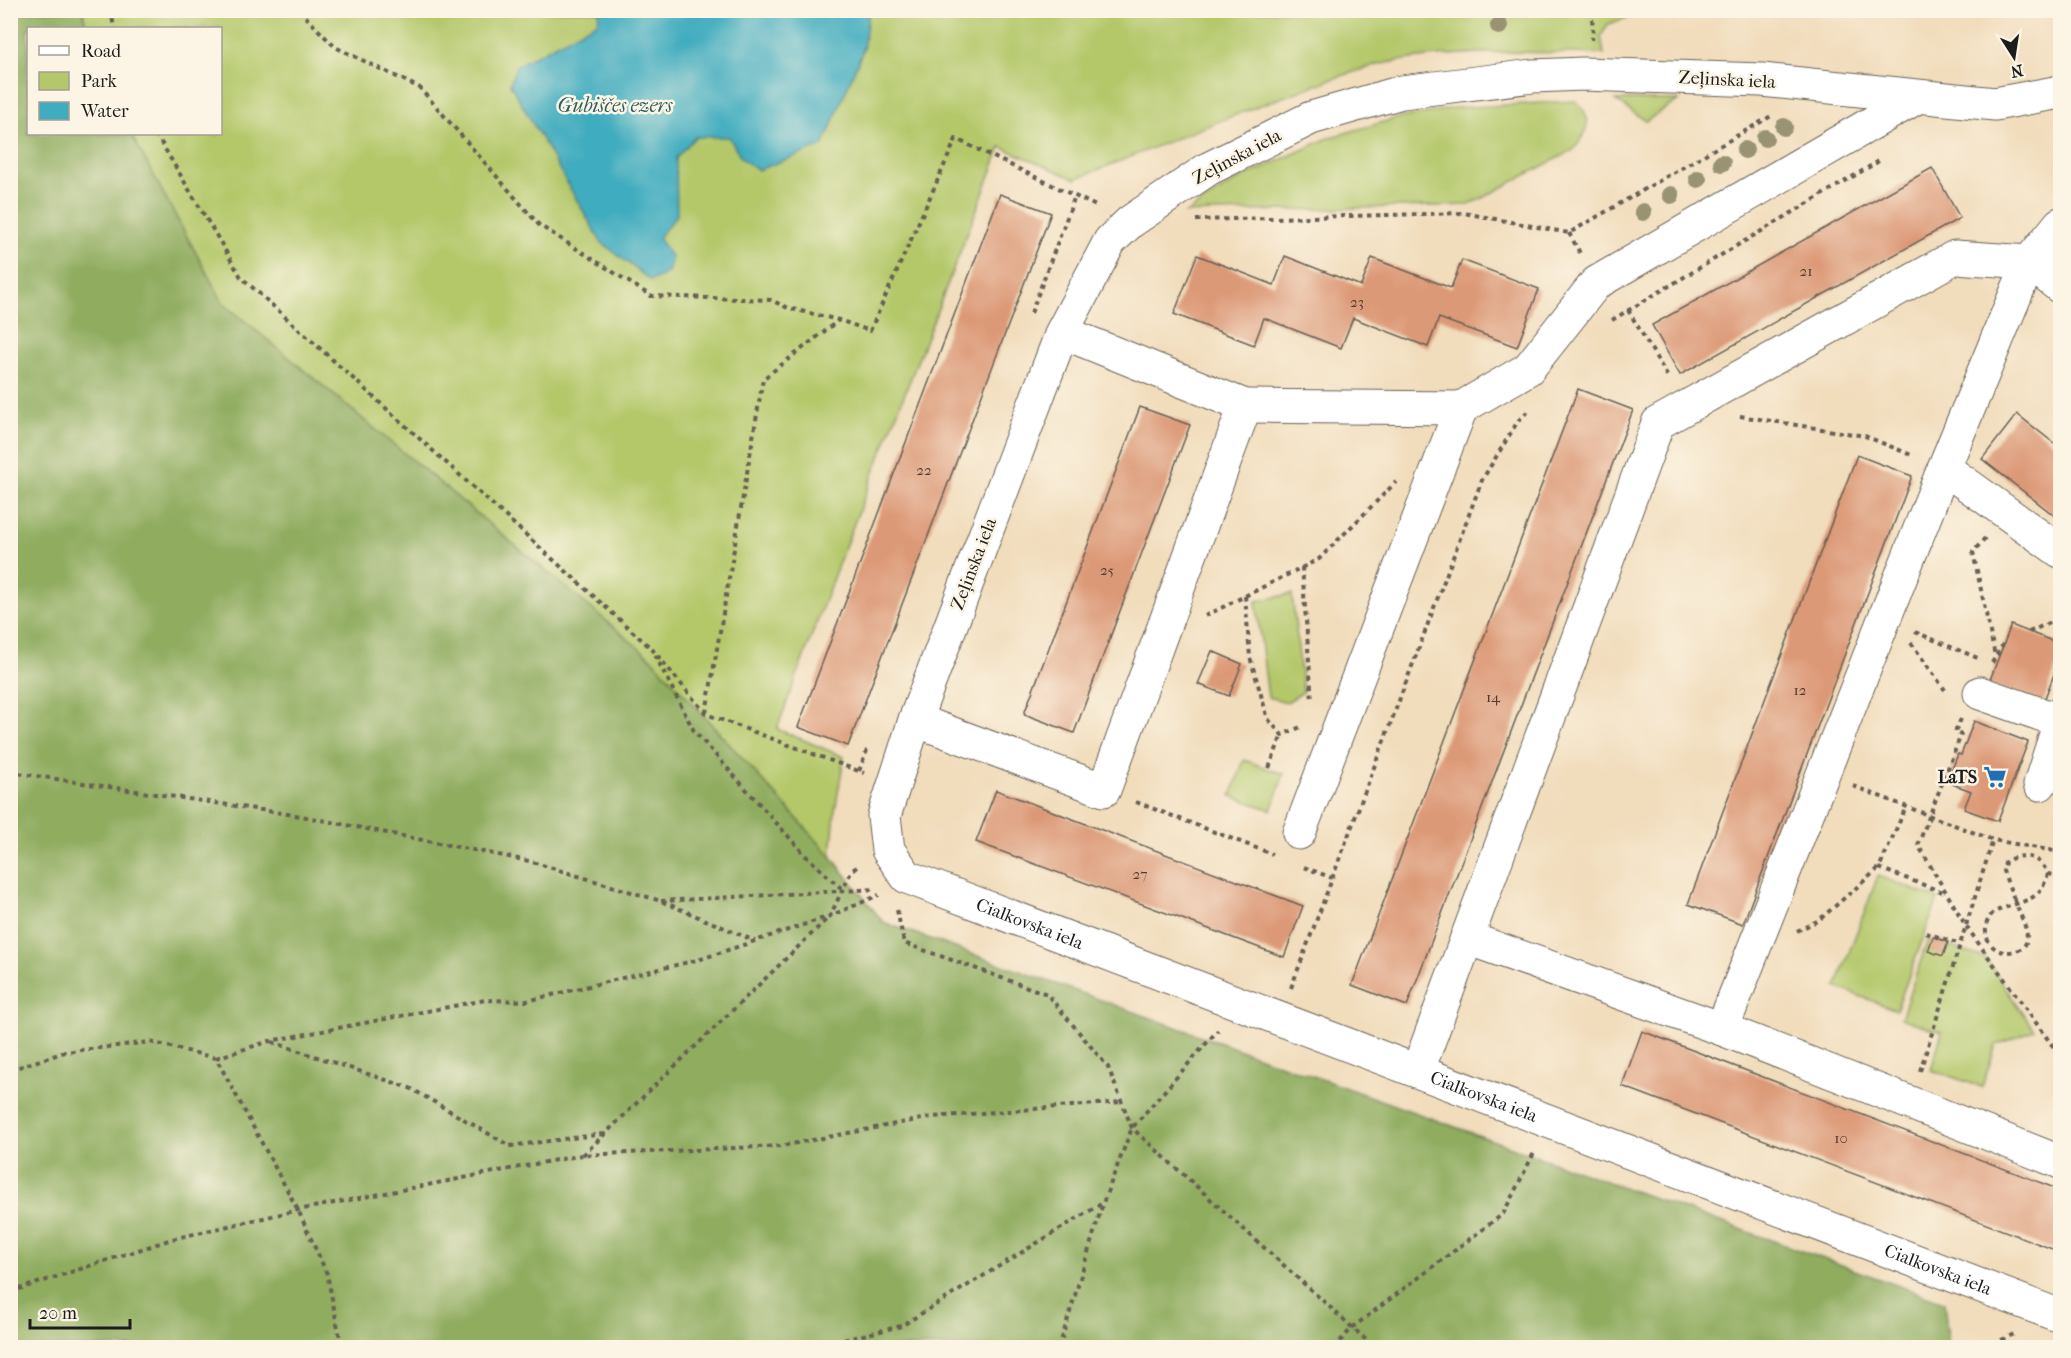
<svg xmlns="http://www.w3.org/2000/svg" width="2071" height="1358" font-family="'IM FELL French Canon',serif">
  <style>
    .green { fill: #b4c86b; stroke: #687244; stroke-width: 1.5 }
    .forest { fill: #8fac5f; stroke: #56643e; stroke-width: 1.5 }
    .water { fill: #40acbf; stroke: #2e646e; stroke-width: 1.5 }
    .building { fill: #dc9977 }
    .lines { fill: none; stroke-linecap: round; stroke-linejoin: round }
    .minor-casing { stroke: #675f54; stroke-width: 35 }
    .path { stroke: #675f54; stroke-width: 4; stroke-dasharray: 4.5 4.5; stroke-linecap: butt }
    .minor { stroke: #fff; stroke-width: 33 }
    .path-bridge { stroke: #675f54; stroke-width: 4; stroke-dasharray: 4.5 4.5; stroke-linecap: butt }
    .tree { fill: #999373 }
    .labels { text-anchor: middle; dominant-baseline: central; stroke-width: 5; stroke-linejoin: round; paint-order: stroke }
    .number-label { font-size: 15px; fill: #4c3b33 }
    .street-label { font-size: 18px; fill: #1c1c1c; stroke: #fcf5e5 }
    .poi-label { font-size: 18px; font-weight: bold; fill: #1c1c1c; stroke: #fcf5e5; text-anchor: end }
    .water-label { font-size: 20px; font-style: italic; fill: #2c5d65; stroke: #fcf5e5 }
  </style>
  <rect width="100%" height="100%" fill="#fcf5e5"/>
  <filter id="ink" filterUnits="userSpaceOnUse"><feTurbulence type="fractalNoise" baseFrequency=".0167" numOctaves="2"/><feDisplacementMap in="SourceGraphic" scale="12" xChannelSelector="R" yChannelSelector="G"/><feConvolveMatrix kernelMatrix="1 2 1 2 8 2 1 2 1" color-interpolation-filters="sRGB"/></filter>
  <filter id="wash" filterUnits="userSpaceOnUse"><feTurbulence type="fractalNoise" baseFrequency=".008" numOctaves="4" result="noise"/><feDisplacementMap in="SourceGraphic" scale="24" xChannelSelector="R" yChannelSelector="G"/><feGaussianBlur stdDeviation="1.35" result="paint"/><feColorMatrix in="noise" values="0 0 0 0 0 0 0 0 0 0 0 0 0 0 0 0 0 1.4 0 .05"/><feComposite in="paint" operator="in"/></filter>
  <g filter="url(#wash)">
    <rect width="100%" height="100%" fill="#f1dcbb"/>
    <g class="green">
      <path d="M83 11H1648L1608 24 1601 36 1604 54C1531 52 1459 49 1386 63 1354 70 1322 83 1291 94 1218 120 1147 151 1075 179L1001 147 839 562 777 729 844 757 835 811 831 856 652 659 223 303 131 134H220V28H86Z"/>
      <path d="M1615 100H1679L1646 121Z"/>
      <path d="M1576 101C1594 118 1588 133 1573 150L1469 205 1186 213 1239 179 1328 138 1394 119 1454 108Z"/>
      <path d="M1292 594 1303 692 1287 702 1268 697 1256 601Z"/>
      <path d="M1244 760 1284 774 1271 810 1231 796Z"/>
      <path d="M1878 876 1938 899 1896 1010 1836 987Z"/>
      <path d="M1928 940 1985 958 2034 1030 1996 1045 1982 1087 1931 1070 1942 1032 1901 1018Z"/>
    </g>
    <path class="forest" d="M10 11H83L86 28H28V134H131L223 303 652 659 831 856 883 922 1944 1302 1949 1347H11Z"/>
    <path class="water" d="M599 11H869L863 50 823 146 758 170 742 159 729 137H695L676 158 677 215 658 238 672 258 668 273 651 281 601 242 510 84 516 66 598 22Z"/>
    <g id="blocks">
      <g class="building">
        <path d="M1932 168 1960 218 1680 375 1652 325Z"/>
        <path d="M1000 194 1051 213 848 746 798 727Z"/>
        <path d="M1197 255 1274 285 1285 256 1361 286 1372 258 1451 288 1462 260 1539 289 1517 347 1439 318 1428 347 1353 318 1341 348 1264 318 1254 345 1174 314Z"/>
        <path d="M1578 389 1633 410 1407 1006 1352 985Z"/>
        <path d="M1140 407 1190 425 1074 733 1024 714Z"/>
        <path d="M2017 414 2060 448V520L1982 459Z"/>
        <path d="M1857 455 1912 476 1743 924 1688 904Z"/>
        <path d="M2011 625 2060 644V658L2042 706 1988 685Z"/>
        <path d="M1212 651 1242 664 1229 696 1198 684Z"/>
        <path d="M1974 721 2028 742 1998 821 1964 809 1971 791 1947 782 1958 754 1961 755Z"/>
        <path d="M996 790 1303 906 1284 957 976 842Z"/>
        <path d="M1933 937 1948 942 1943 956 1928 951Z"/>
        <path d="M1642 1031 2060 1190V1252L1622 1086Z"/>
      </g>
    </g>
  </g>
  <g filter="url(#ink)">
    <use href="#blocks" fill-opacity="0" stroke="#675f54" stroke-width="1.5"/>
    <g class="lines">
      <g class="minor-casing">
        <g id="minor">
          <path id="s1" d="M2060 92 1995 104 1762 80 1583 74 1533 76 1402 92 1311 118 1208 169 1130 222 1110 241 1062 332 915 720 884 816 888 850 907 877 2060 1316"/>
          <path d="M1245 406 1461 408"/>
          <path d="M1944 468 2060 551"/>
          <path d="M1980 693 2060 721"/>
          <path d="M915 720 1104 790 1245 406 1062 332"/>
          <path d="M2040 784 2060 722"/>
          <path d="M1299 833 1461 408 1528 369 1596 283 1917 97"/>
          <path d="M1467 938 1722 1029 2060 1162"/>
          <path d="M1722 1029 1944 468 2029 262 2060 224"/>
          <path d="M1418 1070 1658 423 1955 257 2029 262 2060 287"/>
        </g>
      </g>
      <g class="path">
        <path d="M111 10 114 28"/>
        <path d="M299 10 335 47 420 88 539 225 651 296 771 300 788 308 839 320 870 331 956 139 1098 207"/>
        <path d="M1591 10 1593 27 1592 40"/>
        <path d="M156 134 241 277 652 649 706 714 864 773"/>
        <path d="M1196 220 1464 213 1569 233 1773 115"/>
        <path d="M1569 233 1581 255"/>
        <path d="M1628 310 1669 379"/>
        <path d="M1031 313 1075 196"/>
        <path d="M1612 320 1879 161"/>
        <path d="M1740 416 1865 436 1914 456"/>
        <path d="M1985 538 1973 552 1995 656"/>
        <path d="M1302 567 1312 701"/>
        <path d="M1245 596 1250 657 1268 719 1282 735 1303 726"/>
        <path d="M1205 616 1319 559 1396 482"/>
        <path d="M1915 632 1980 659"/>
        <path d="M2029 632 2060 618"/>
        <path d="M1911 643 1945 690"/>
        <path d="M655 655 694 731 806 856 842 889"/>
        <path d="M1992 663 2003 644"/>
        <path d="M706 713 763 379 839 320"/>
        <path d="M1961 719 1955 732 1961 735 1918 845 1966 926 2060 1056"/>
        <path d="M1269 768 1282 735"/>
        <path d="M859 771 867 750"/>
        <path d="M10 772 301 816 529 861 661 901 755 941"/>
        <path d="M1853 786 1993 840 2060 852"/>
        <path d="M1136 802 1272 854"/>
        <path d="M1304 867 1332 878"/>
        <path d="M1879 868 1945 893"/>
        <path d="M2048 874 2060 876"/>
        <path d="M2014 899 2003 871 2005 862C2022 851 2040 856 2048 874 2040 899 2030 899 2007 907 2003 909 1998 910 1994 912 1978 926 1987 953 2008 952 2038 951 2025 925 2018 909"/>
        <path d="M661 901 875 889"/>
        <path d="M897 910 904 943 1047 994 1108 1067 1132 1128 1375 1348"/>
        <path d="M1797 931 1819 920 1879 868 1906 807"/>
        <path d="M1926 933 1960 944"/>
        <path d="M1291 988 1482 480 1518 421 1530 409"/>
        <path d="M272 1042 410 1088 510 1146 603 1134"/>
        <path d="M216 1058 270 1041 485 1000 527 1001 701 959 830 916 879 895"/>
        <path d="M10 1070 65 1052 150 1042 216 1058 298 1210 327 1274 342 1348"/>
        <path d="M1920 1071 1993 840"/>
        <path d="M583 1155 830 916 852 870 859 866"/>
        <path d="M10 1292 172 1239 298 1210 582 1155 781 1146 932 1117 1122 1102"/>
        <path d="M809 1348 901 1326 1101 1204"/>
        <path d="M1059 1348 1103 1203 1132 1128 1218 1030"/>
        <path d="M1334 1348 1353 1327 1503 1214 1535 1151"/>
        <path d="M1985 1348 2014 1334"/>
      </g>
      <use href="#minor" class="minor"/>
      <path class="path-bridge" d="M2014 899 2018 909"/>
    </g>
    <g class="tree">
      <circle cx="1499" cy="26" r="9"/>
      <circle cx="1784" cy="127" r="9"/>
      <circle cx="1765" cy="138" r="9"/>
      <circle cx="1745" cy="150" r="9"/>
      <circle cx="1722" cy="163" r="9"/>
      <circle cx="1698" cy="179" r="9"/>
      <circle cx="1671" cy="195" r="9"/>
      <circle cx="1643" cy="212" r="9"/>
    </g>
  </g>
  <defs>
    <g id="supermarket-bare" transform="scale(1.8)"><path d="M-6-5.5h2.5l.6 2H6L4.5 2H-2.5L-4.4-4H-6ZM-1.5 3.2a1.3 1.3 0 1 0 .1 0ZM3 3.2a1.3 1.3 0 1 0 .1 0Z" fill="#1f6fb2" stroke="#fcf5e5" stroke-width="2.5" paint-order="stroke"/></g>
  </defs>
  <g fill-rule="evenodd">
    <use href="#supermarket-bare" x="1995" y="777"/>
  </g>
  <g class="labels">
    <g class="number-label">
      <text x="1806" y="271">21</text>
      <text x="1357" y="302">23</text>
      <text x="924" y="470">22</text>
      <text x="1107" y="570">25</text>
      <text x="1800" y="690">12</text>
      <text x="1493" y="697">14</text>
      <text x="1140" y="874">27</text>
      <text x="1841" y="1138">10</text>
    </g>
    <g class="street-label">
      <text transform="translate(1727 80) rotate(3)">Zeļinska iela</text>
      <text transform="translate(1237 157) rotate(-28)">Zeļinska iela</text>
      <text transform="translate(974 564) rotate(-69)">Zeļinska iela</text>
      <text stroke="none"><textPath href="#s1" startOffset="1810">Cialkovska iela</textPath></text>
      <text stroke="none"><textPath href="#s1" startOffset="2296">Cialkovska iela</textPath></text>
      <text stroke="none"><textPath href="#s1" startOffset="2782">Cialkovska iela</textPath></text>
    </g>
    <g class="poi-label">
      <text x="1977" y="777">LaTS</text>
    </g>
    <g class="water-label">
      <text x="615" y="105">Gubiščes ezers</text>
    </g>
  </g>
  <rect width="2071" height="1358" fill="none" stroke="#fcf5e5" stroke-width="36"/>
  <rect x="27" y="27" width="195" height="108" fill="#fcf5e5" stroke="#a29e95" stroke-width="1.5"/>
  <rect x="39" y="46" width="30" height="9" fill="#ffffff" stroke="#a29e95" stroke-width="1.5"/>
  <text x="81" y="57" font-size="18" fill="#1c1c1c">Road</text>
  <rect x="39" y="72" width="30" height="18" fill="#b4c86b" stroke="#a29e95" stroke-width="1.5"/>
  <text x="81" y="87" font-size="18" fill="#1c1c1c">Park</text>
  <rect x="39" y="102" width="30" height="18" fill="#40acbf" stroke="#a29e95" stroke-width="1.5"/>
  <text x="81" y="117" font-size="18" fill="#1c1c1c">Water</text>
  <g transform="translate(2014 57) rotate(168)" stroke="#fcf5e5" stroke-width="4.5" paint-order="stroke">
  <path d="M0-4.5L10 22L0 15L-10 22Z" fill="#1c1c1c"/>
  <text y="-9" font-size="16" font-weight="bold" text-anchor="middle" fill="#1c1c1c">N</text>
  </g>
  <path d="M30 1319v9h100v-9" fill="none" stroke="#1c1c1c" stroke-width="3"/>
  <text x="39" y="1319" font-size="18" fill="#1c1c1c" stroke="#fcf5e5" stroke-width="4.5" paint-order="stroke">20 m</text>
</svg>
